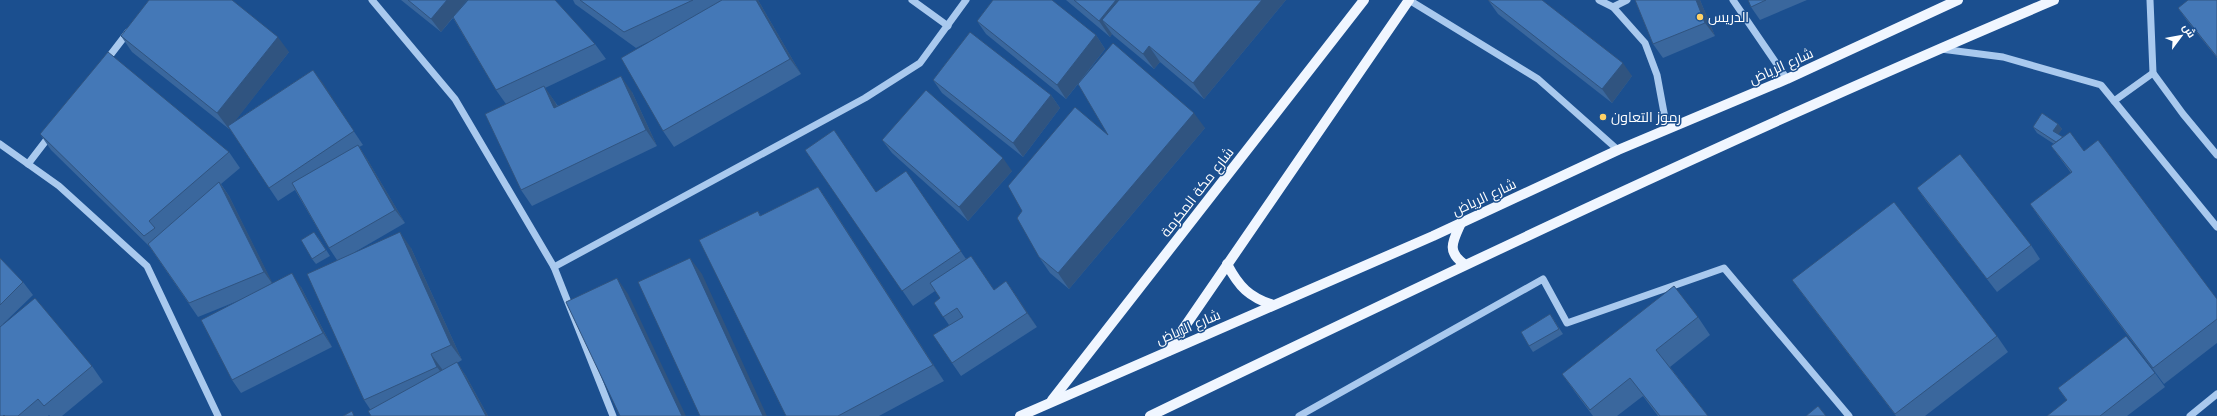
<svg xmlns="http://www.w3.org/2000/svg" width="2217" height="416" font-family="Arial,Cairo,sans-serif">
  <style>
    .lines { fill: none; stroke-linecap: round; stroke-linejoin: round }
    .minor { stroke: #a9c9ee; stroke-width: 7 }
    .major { stroke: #f0f6ff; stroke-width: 10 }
    .wall { fill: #3a679d }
    .shaded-wall { fill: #305480 }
    .building { fill: #4478b7; stroke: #305480 }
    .poi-dot { fill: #ffd166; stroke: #1b4f8f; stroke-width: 1.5 }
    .labels { text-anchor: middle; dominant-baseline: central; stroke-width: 3; stroke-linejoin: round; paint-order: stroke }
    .poi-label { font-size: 14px; fill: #fff; stroke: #1b4f8f; text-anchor: start }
    .street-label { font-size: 14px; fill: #fff; stroke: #1b4f8f }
  </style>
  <rect width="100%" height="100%" fill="#1b4f8f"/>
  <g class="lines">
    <g class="minor">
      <path d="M372 0 455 99 554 267 613 416"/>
      <path d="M912 0 948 26"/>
      <path d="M1409 0 1538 79 1618 150"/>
      <path d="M1599 0 1613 7 1645 43 1657 75 1667 129"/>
      <path d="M1733 0 1787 79"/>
      <path d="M2150 0 2153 73 2183 114 2217 155"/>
      <path d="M1613 7 1627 0"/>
      <path d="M1941 49 2003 57 2101 85 2217 227"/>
      <path d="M105 62 128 32"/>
      <path d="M2114 101 2153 73"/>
      <path d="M0 144 59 186 147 266 218 416"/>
      <path d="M28 164 51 134"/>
      <path d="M554 267 865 98 920 63 966 0"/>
      <path d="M1299 416 1543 279 1567 323 1724 268 1849 416"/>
      <path d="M2190 416 2217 394"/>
    </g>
    <g class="major">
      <path d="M1461 223C1453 241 1446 251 1464 264"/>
      <path d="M1227 264C1239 287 1249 297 1273 305"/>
      <path d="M1168 351 1409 0"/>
      <path d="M1052 400 1364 0"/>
      <path d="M1020 416 1433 236 1618 150 1787 79 1958 0"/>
      <path d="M1150 416C1449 272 1748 129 2054 0"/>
    </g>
  </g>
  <g class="wall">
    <path d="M401 0H467L457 13 595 44 606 59 545 88 555 102 558 106 632 92 657 146 532 206 521 190 506 104 496 90 453 18 441 32Z"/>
    <path d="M573 0H758L801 74 674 147 663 131 648 42 636 48 575 4Z"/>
    <path d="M1066 0H1286L1204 99 1160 62 1154 69 1114 36 1112 34 1110 37Z"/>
    <path d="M1488 0 1632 76 1612 103 1498 14Z"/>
    <path d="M1635 0H1700L1715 36 1663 58 1653 44Z"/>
    <path d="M1748 0H1807L1760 20 1751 7Z"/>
    <path d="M2217 0V58L2188 22 2178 8Z"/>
    <path d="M977 21 1096 35 1105 49 1083 78 1205 128 1069 289 1050 273 1039 257 1022 211 1108 135 1078 84 1066 99 986 34Z"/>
    <path d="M121 36 289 52 234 122 313 70 363 145 359 147 367 159 405 223 355 252 411 248 462 360 457 363 466 376 488 416H371L370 409 364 400 337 260 329 248 295 190 278 201 229 128V129L132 52Z"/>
    <path d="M933 80 1051 95 1060 108 1023 157 942 93Z"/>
    <path d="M2058 124 2062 129 2058 134 2084 151 2217 299V343L2164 384 2041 220 2030 204 2071 173 2051 146 2054 144 2037 133 2033 127Z"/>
    <path d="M40 134 229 152 240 168 221 184 229 196 272 283 301 287 332 347 241 393 232 380 245 298 198 317 149 246 51 150Z"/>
    <path d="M882 140 1012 171 968 221 892 153Z"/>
    <path d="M805 150 876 192 917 187 966 259 971 256 994 290 1006 281 1037 327 961 376 952 363 949 325 934 303 940 298 935 291 913 306Z"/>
    <path d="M818 187 829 203 944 381 879 416H786L758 211 761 216Z"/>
    <path d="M1917 188 2031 245 2040 259 1997 292 1926 201Z"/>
    <path d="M318 237 330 256 316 264 312 259Z"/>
    <path d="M0 258 23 282 33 295 3 324 92 366 103 382 62 416H50L49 415 48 416H0Z"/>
    <path d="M1792 280 1997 336 2008 352 1925 416H1896L1803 295Z"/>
    <path d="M1550 314 1563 334 1533 352 1529 346Z"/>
    <path d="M1698 317 1710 335 1670 367 1708 416H1658L1643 396 1617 416H1593L1575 392 1562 374Z"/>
    <path d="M2155 373 2165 387 2127 416H2047L2067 401 2058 388Z"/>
  </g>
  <g class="shaded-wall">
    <path d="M447 0H467L441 32 431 19Z"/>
    <path d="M756 0H758L801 74 790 59Z"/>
    <path d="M1116 0H1140L1102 20 1112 34 1110 37 1099 21Z"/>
    <path d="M1262 0H1286L1204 99 1193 83Z"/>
    <path d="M1696 0H1700L1715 36 1705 23Z"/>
    <path d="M1096 35 1105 49 1066 99 1057 85Z"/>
    <path d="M278 37 289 52 229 129 217 113Z"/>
    <path d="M1149 46 1160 62 1154 69 1143 54Z"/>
    <path d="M1623 63 1632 76 1612 103 1602 89Z"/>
    <path d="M313 70 323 83 363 145 354 131Z"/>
    <path d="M621 76 632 92 657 146 646 130Z"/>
    <path d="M544 86 555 102 566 124 554 108Z"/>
    <path d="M1051 95 1060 108 1023 157 1013 143Z"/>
    <path d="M1194 113 1205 128 1069 289 1058 273Z"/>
    <path d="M2058 124 2062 129 2057 136 2053 131Z"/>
    <path d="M358 145 367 159 405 223 395 210Z"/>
    <path d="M1003 158 1012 171 968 221 959 207Z"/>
    <path d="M219 182 229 196 274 286 264 272Z"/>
    <path d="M818 187 829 203 944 381 933 365Z"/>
    <path d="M400 232 411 248 462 360 451 345Z"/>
    <path d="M690 258 702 274 767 416H763Z"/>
    <path d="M292 273 301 287 332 347 323 333Z"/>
    <path d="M617 278 628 294 686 416H682Z"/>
    <path d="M1006 281 1016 295 1037 327 1027 313Z"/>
    <path d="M431 354 442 369 449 383 437 367Z"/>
    <path d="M457 362 466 376 488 416H486Z"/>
  </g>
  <g class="building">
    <path d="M149 0H232L278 37 217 113 121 36Z"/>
    <path d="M408 0H447L431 19Z"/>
    <path d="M468 0H555L595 44 496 90 453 17Z"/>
    <path d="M580 0H693L624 32Z"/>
    <path d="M722 0H756L790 59 663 131 621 58Z"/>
    <path d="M993 0H1052L1096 35 1057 85 977 21Z"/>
    <path d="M1074 0H1116L1099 21Z"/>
    <path d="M1119 0H1262L1193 83 1149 46 1143 54 1102 20Z"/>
    <path d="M1488 0H1542L1623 63 1602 89Z"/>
    <path d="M1635 0H1696L1705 23 1653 44Z"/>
    <path d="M1748 0H1766L1751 7Z"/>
    <path d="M2188 0H2217V57L2178 8Z"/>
    <path d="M970 32 1051 95 1013 143 933 80Z"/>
    <path d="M1113 43 1194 113 1058 273 1039 257 1017 218 1022 211 1008 186 1075 107 1108 135 1078 84Z"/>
    <path d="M108 52 229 152 149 221 155 228 144 236 40 134Z"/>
    <path d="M313 70 354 131 269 188 228 126Z"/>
    <path d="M621 76 646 130 521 190 485 114 544 86 554 108Z"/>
    <path d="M926 90 1003 158 959 207 882 140Z"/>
    <path d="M2042 113 2058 124 2053 131 2063 137 2056 142 2033 127Z"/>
    <path d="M834 130 876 192 906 171 961 251 902 291 805 150Z"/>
    <path d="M2070 132 2084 151 2098 140 2217 299V319L2153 368 2030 204 2072 172 2051 146Z"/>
    <path d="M358 145 395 210 329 248 292 183Z"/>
    <path d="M1960 154 2031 245 1987 279 1917 188Z"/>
    <path d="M219 182 264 272 189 303 148 244Z"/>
    <path d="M818 187 933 365 838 416H786L699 240 758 211 760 216Z"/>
    <path d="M1894 202 1997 336 1895 414 1792 280Z"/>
    <path d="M314 232 326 250 312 259 301 240Z"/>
    <path d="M400 232 451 345 431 354 437 367 364 400 307 274Z"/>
    <path d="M971 256 994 290 1006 281 1027 313 952 363 933 335 963 317 957 308 943 317 934 303 940 298 930 283Z"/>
    <path d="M0 258 23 282 0 305Z"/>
    <path d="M690 258 763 416H700L638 282Z"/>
    <path d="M292 273 323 333 232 380 201 320Z"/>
    <path d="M617 278 682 416H620L566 302Z"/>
    <path d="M1674 286 1698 317 1656 350 1708 416H1660L1630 378 1590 410 1562 374Z"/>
    <path d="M35 298 92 366 44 406 38 399 18 416H5L4 415 3 416H0V327Z"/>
    <path d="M1550 314 1559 329 1529 346 1521 332Z"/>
    <path d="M2126 336 2155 373 2100 416H2047L2067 400 2058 388Z"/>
    <path d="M457 362 486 416H371L368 411Z"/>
    <path d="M1818 406 1826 416H1806Z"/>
    <path d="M352 411 354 416H343Z"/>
  </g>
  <g class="poi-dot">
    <circle cx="1700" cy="17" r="4"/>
    <circle cx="1603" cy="117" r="4"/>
  </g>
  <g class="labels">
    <g class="poi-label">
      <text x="1708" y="17">الدريس</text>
      <text x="1611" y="117">رموز التعاون</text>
    </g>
    <g class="street-label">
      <text transform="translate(1781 66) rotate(-24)">شارع الرياض</text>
      <text transform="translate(1197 192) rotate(-52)">شارع مكة المكرمة</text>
      <text transform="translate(1484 197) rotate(-25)">شارع الرياض</text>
      <text transform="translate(1188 327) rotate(-23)">شارع الرياض</text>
    </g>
  </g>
  <g transform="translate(2181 36) rotate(58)" stroke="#1b4f8f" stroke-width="3" paint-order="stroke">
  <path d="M0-3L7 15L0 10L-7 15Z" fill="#ffffff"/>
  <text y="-6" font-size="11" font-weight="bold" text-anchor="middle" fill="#ffffff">ش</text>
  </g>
</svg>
